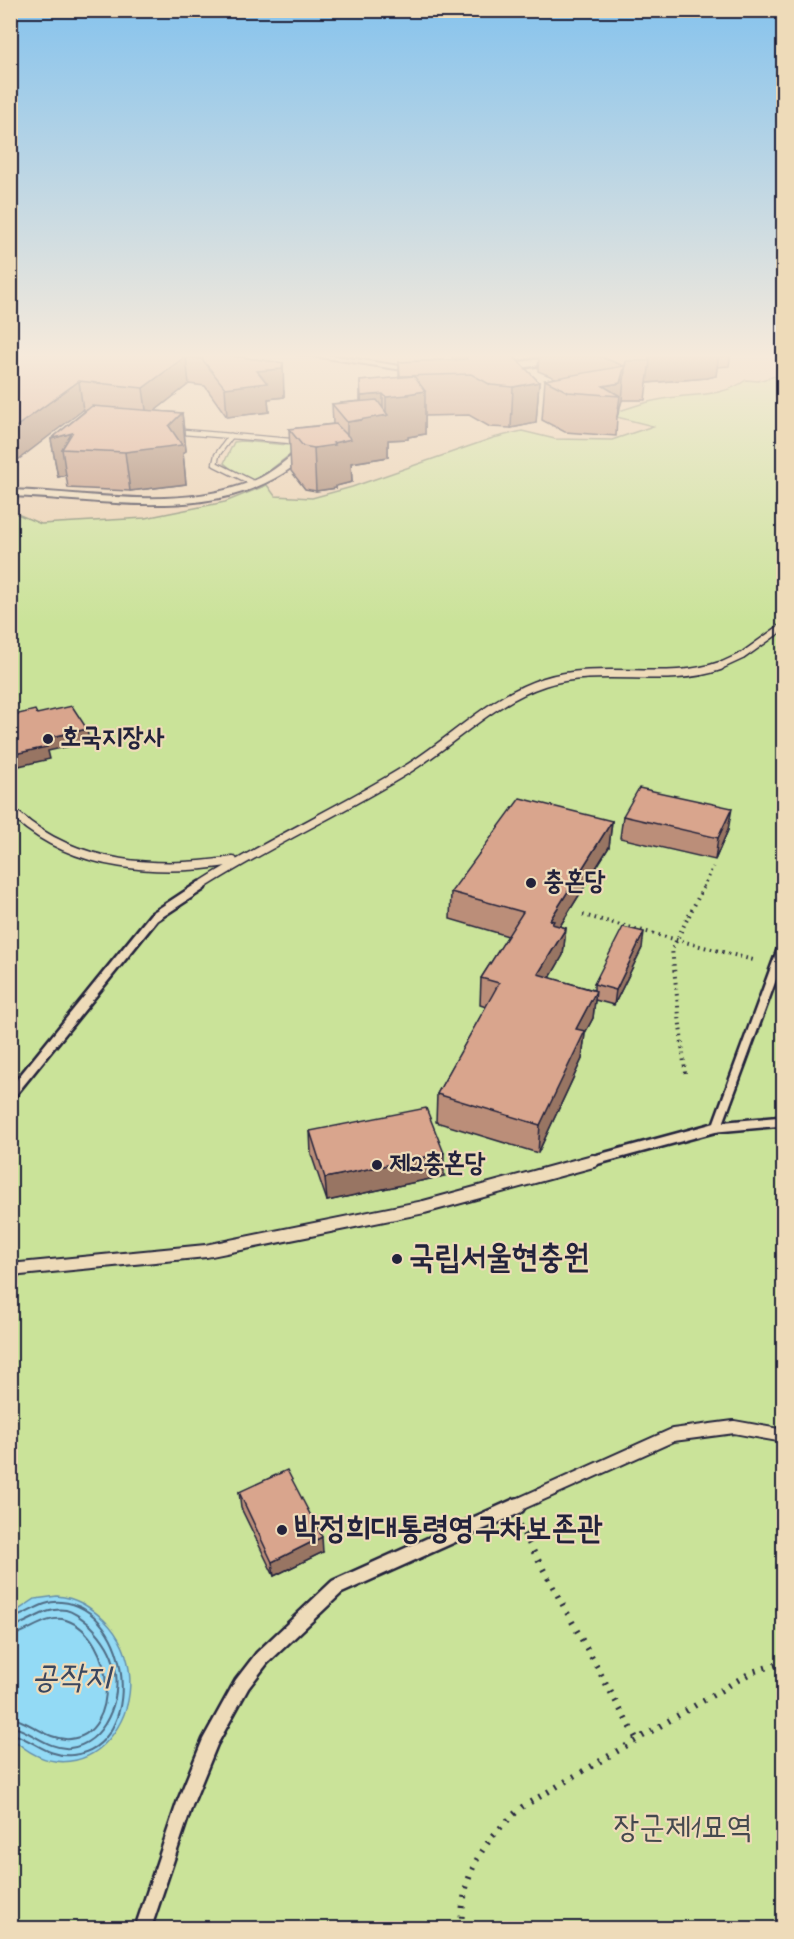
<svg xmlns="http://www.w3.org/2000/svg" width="794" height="1939" font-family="'Indie Flower','Poor Story',sans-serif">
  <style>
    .built { fill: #e5c3a6 }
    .green { fill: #cae399; stroke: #76826a; stroke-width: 1.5 }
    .water { fill: #93daf5; stroke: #6690ab; stroke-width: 1.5 }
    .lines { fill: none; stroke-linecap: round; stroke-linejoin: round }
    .shore { stroke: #4f6c85; stroke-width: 2 }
    .service-far5-casing { stroke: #22223b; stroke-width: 7 }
    .service-far4-casing { stroke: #22223b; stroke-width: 9 }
    .service-far3-casing { stroke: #22223b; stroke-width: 11 }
    .service-far2-casing { stroke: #22223b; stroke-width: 14 }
    .service-far1-casing { stroke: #22223b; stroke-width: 16 }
    .service-casing { stroke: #22223b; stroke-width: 20 }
    .minor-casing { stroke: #22223b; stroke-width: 4 }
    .tertiary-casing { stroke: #22223b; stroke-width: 5 }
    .path-far2 { stroke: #22223b; stroke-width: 3; stroke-dasharray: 1.5 4; stroke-linecap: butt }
    .path-far1 { stroke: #22223b; stroke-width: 4; stroke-dasharray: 1.5 4.5; stroke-linecap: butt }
    .path { stroke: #22223b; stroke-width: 6; stroke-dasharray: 2 8; stroke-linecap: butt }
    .service-far5 { stroke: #eedbb9; stroke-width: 4.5 }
    .service-far4 { stroke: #eedbb9; stroke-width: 6 }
    .service-far3 { stroke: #eedbb9; stroke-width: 8 }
    .service-far2 { stroke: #eedbb9; stroke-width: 9 }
    .service-far1 { stroke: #eedbb9; stroke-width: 12 }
    .service { stroke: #eedbb9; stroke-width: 15 }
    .minor { fill: #eedbb9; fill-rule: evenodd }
    .tertiary { fill: #eedbb9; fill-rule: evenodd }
    .wall { fill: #bb8e79; stroke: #22223b; stroke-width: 1.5 }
    .shaded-wall { fill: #987463; stroke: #22223b; stroke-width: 1.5 }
    .building { fill: #d9a58d; stroke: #22223b; stroke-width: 1.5 }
    .poi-dot { fill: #22223b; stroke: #eedbb9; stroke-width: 2 }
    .labels { text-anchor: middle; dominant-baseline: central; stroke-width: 4.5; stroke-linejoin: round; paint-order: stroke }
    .poi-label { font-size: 26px; font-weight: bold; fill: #22223b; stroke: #eedbb9; text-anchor: start }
    .near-poi-label { font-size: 32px; font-weight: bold; fill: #22223b; stroke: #eedbb9; text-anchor: start }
    .near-park-label { font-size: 32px; fill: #44494e; stroke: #eedbb9 }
    .near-water-label { font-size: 33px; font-style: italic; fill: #394760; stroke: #eedbb9 }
  </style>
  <rect width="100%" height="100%" fill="#ead0b0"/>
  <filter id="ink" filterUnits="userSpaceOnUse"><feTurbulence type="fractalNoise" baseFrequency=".0167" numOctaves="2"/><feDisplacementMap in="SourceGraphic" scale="12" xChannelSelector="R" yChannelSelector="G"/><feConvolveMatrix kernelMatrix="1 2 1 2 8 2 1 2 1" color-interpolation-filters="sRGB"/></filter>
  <g filter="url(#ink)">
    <path class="built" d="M380 353H540L525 362 433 364 371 360Z"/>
    <g class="green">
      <path d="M779 375 783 377V1928H11L10 511 41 524 145 518 225 502 267 485 275 496 312 498 352 487 493 438 522 431 555 439 612 440 653 426 609 415C627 408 644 402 663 399 692 393 722 398 746 380L758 381Z"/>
      <path d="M242 441 301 446 256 481 242 478 224 463 234 442Z"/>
    </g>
    <path class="water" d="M57 1596C77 1598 89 1606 104 1620 173 1689 91 1815 11 1737V1615L35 1599Z"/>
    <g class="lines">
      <g class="shore">
        <path d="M10 1619C28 1615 42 1600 61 1602 133 1608 146 1746 73 1755 47 1758 33 1739 10 1733"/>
        <path d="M10 1627C30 1624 45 1606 66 1610 75 1612 83 1619 90 1625 101 1636 112 1652 115 1668 122 1698 105 1744 70 1748 48 1750 31 1730 10 1726"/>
        <path d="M10 1636C28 1633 47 1614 66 1620 116 1637 121 1735 70 1739 48 1741 30 1721 10 1717"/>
      </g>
      <g class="service-far5-casing">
        <g id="service-far5">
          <path d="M172 431 302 442"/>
          <path d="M231 436 217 455 215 464 255 484"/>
        </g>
      </g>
      <g class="service-far4-casing">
        <path id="service-far4" d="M716 668 742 656 784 626"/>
      </g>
      <g class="service-far3-casing">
        <g id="service-far3">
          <path d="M18 817C76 868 160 873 233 861"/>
          <path d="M199 887C265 844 338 812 406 770 452 742 491 699 544 682 601 664 667 685 720 666"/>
        </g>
      </g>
      <g class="service-far2-casing">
        <g id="service-far2">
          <path d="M10 1095 154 917 201 886"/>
          <path d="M717 1127 784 1121"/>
          <path d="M588 1162 717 1127 784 945"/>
        </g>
      </g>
      <g class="service-far1-casing">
        <g id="service-far1">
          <path d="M10 1270 206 1251 424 1207 593 1161"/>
          <path d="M513 1507 673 1435 734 1427 784 1436"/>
        </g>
      </g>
      <g class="service-casing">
        <path id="service" d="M143 1928 185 1803 210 1742 242 1684 262 1658 337 1587 517 1506"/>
      </g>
      <g class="minor-casing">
        <g id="minor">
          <path d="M294 353H316L426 370 422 373Z"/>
          <path d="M306 445 315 447C237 530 110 499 10 496V490C90 492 177 512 253 481 273 473 289 457 306 445Z"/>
        </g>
      </g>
      <g class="tertiary-casing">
        <path id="tertiary" d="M556 353H570L546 364 494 372 489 369 494 366 540 359Z"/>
      </g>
      <path class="path-far2" d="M703 887 713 867"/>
      <g class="path-far1">
        <path d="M583 915 753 960"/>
        <path d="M685 1073 672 949 704 886"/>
      </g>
      <g class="path">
        <path d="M519 1525 637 1740"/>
        <path d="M461 1928C463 1872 480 1844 522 1807L752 1672 784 1662"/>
      </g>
      <use href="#service-far5" class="service-far5"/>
      <use href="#service-far4" class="service-far4"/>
      <use href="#service-far3" class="service-far3"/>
      <use href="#service-far2" class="service-far2"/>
      <use href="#service-far1" class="service-far1"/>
      <use href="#service" class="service"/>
      <use href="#minor" class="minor"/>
      <use href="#tertiary" class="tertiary"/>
    </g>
    <g class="wall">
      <path d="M10 353 227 355 284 391V397L268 399 269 412 227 417 205 386 189 384 154 411 182 413 186 451 183 453 186 484 130 491 68 488 66 475 58 477 51 439 86 410H83Z"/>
      <path d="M452 353H510L539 382 536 423 511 428 490 427 469 415 425 416V434L408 437V439L388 440V457L351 463 352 482 336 486V488L316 491 305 489 291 471 289 429 333 424 332 404 360 401V381L399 378V362L452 360Z"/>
      <path d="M539 353H731L729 366 717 367 716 376 707 378 647 383 645 400H622L617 417 616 436 565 432 542 420 545 380 555 378 538 371Z"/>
      <path d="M623 816 728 830 715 860 620 838Z"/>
      <path d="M612 821 609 847 560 926 566 928 563 955 550 978 594 990V984L642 948 614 1005 595 1000 593 1018 585 1033 582 1059 538 1153 436 1122 437 1094 486 1007 480 1005 481 978 508 936 450 919 451 892Z"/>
      <path d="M310 1131 444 1176 327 1201 311 1154Z"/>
      <path d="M239 1492 323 1552 274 1576 241 1508Z"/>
    </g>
    <g class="shaded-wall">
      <path d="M646 353H719L716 376 707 378 647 383 650 361Z"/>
      <path d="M186 356 189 384 147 417 143 388Z"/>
      <path d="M626 361 622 400 617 417 620 396 603 386 620 383Z"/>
      <path d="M283 363 284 397 268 399 269 412 227 417 225 388 257 371Z"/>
      <path d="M79 381 83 410 10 466V431Z"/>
      <path d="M539 382 536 423 511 428 513 387Z"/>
      <path d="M425 391V434L408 437V439L388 440V457L351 463 352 482 336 486V488L316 491 314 448 347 440V422L362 420 361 396 383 394V416H386V397Z"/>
      <path d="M182 413 186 451 183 453 186 484 130 491 125 452Z"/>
      <path d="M72 433 62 449 66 475 58 477 51 439Z"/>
      <path d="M87 729 89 742 48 751 50 759 10 768V755L43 739Z"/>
      <path d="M732 808 728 830 715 860 718 838Z"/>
      <path d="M612 821 609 847 552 939 550 920Z"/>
      <path d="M566 928 563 955 536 1002 538 974Z"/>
      <path d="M644 932 642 948 614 1005 616 990Z"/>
      <path d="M596 991 593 1018 585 1033 582 1059 538 1153 540 1125 576 1029Z"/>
      <path d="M444 1153V1176L327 1201 325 1178Z"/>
      <path d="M322 1537 323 1552 274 1576 272 1562Z"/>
    </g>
    <g class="building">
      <path d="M10 353H225L227 355 283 363 282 369 257 371 267 383 225 388 202 359 186 356 143 388 79 381 10 431Z"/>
      <path d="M462 353H510L539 382 513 387 491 385 471 374 400 376 399 362 467 359Z"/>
      <path d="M591 353H648L650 361H626L620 383 603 386 620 396 568 392 545 380 624 366Z"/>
      <path d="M414 376 425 391 407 394 408 395 386 397 383 394 361 396 360 381Z"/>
      <path d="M377 400 388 415 347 422 332 404Z"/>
      <path d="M92 406 182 413 169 426 182 445 125 452 62 449 72 433 51 439Z"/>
      <path d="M336 424 351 439 333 443 335 445 314 448 303 446 289 429Z"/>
      <path d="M72 706 87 729 43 739 47 747 10 755V716L35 710 37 714Z"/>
      <path d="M639 788 732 808 718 838 623 816Z"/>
      <path d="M520 798 612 821 550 920 554 921 552 924 566 928 538 974 596 991 576 1029 585 1031 540 1125 437 1094 499 983 481 978 523 912 451 892Z"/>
      <path d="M623 927 644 932 616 990 594 984Z"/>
      <path d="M426 1108 444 1153 325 1178 310 1131Z"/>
      <path d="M287 1470 322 1537 272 1562 239 1492Z"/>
    </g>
  </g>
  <linearGradient id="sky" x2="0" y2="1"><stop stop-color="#86c3ed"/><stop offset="0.57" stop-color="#f6eadb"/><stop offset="1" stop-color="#f6eadb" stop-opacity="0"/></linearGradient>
  <rect width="794" height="624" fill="url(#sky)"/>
  <g class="poi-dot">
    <circle cx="48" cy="739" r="6"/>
    <circle cx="531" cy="883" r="6"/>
    <circle cx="377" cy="1165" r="6"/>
    <circle cx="397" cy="1259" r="6"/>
    <circle cx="282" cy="1530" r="6"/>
  </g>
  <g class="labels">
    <g class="poi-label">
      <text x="60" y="739">호국지장사</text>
      <text x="543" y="883">충혼당</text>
      <text x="389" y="1165">제2충혼당</text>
    </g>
    <g class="near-poi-label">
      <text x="409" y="1259">국립서울현충원</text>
      <text x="294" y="1530">박정희대통령영구차보존관</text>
    </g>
    <g class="near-park-label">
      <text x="683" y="1829">장군제1묘역</text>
    </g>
    <g class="near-water-label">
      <text x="71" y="1679">공작지</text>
    </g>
  </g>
  <rect width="794" height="1939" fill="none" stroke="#eedbb9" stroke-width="36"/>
  <rect x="18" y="18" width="758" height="1903" fill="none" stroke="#22223b" stroke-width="2" filter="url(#ink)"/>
</svg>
